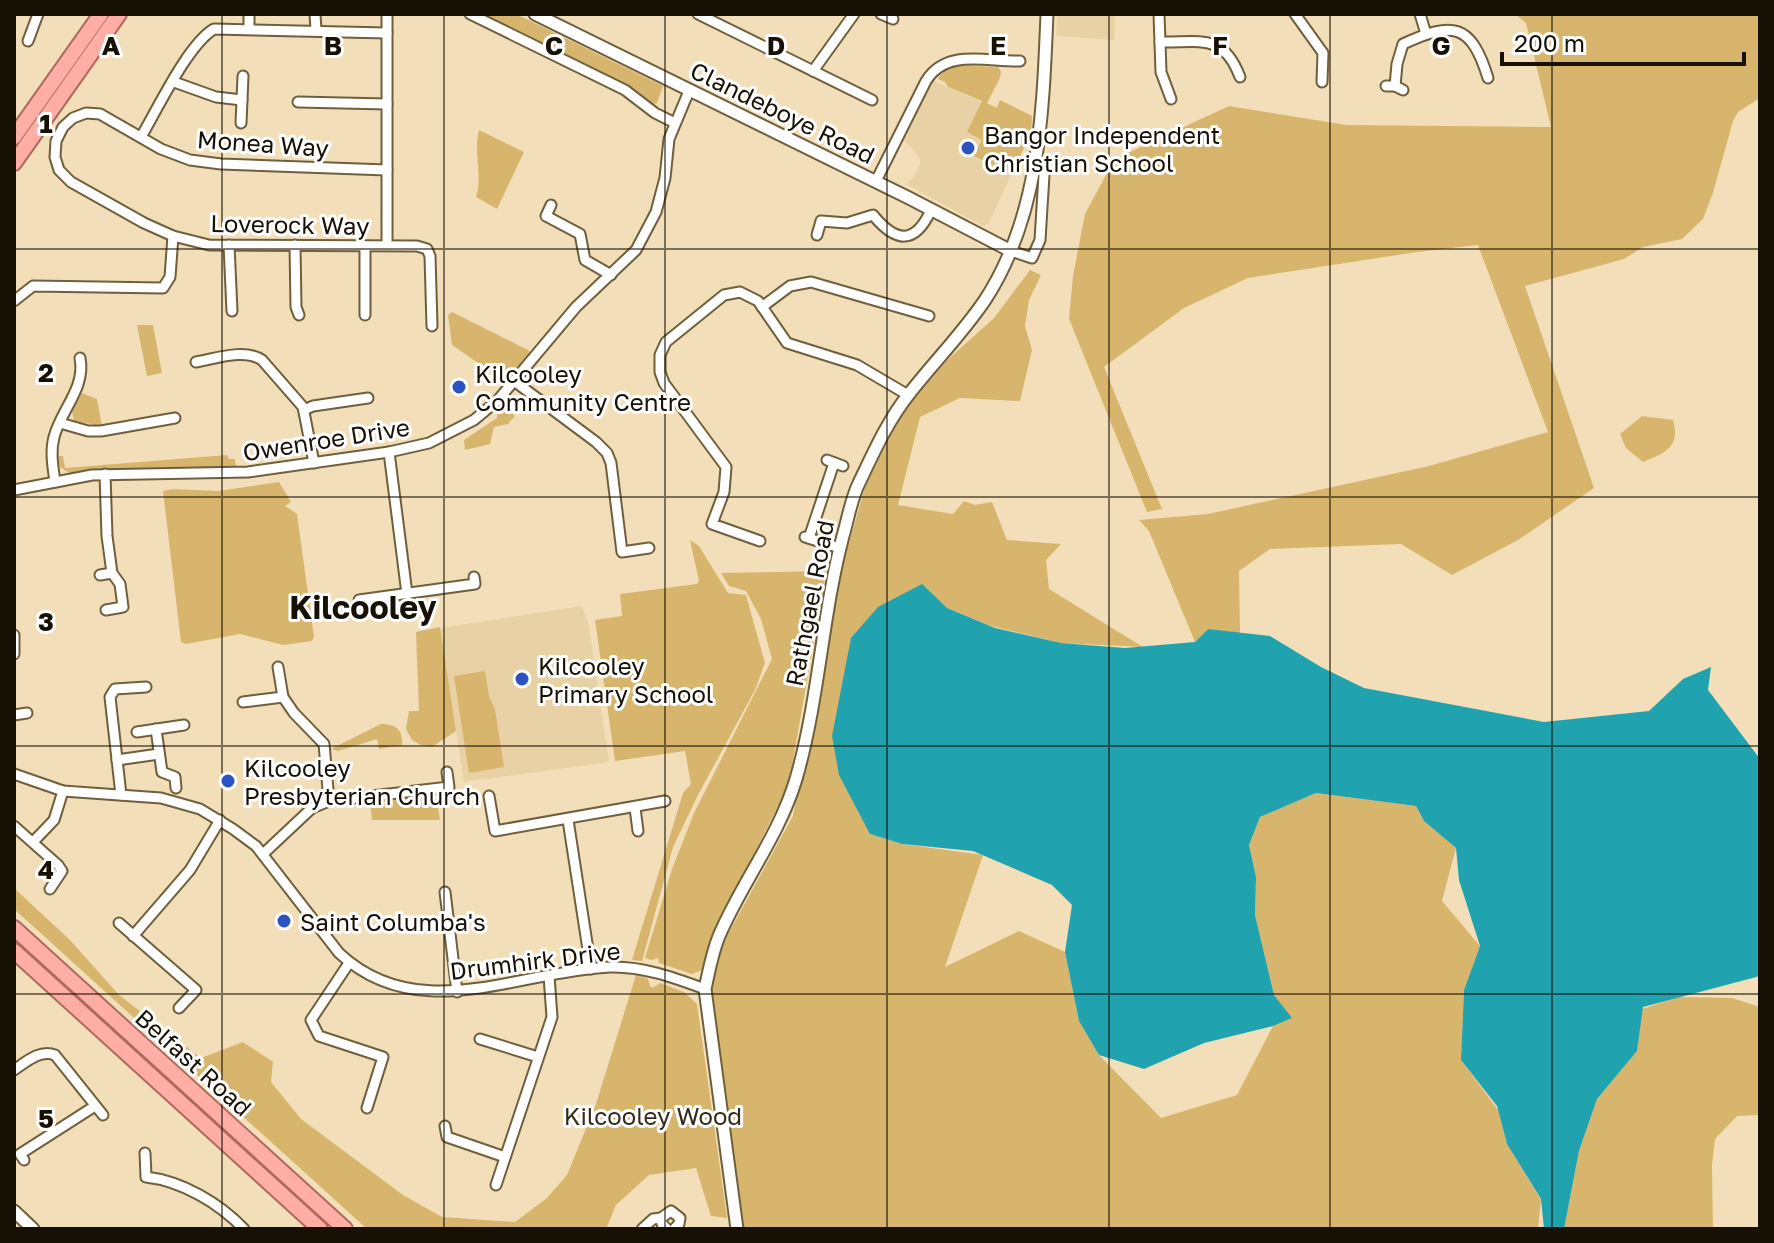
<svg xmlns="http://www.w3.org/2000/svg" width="1774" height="1243" font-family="'Golos Text',sans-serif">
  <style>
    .built { fill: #e8d2a5 }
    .green { fill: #d7b56d }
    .water { fill: #21a2af }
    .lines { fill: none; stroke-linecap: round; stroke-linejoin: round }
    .minor-casing { stroke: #6f5f3c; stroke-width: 13 }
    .tertiary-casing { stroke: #6f5f3c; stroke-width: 15 }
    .trunk-casing { stroke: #ae695f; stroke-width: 18 }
    .minor { stroke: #fff; stroke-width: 9 }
    .tertiary { stroke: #fff; stroke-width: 11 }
    .trunk { stroke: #ffaea6; stroke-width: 14 }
    .grid { fill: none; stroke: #171004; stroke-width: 2; stroke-opacity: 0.55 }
    .poi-dot { fill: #2c53c3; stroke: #fff; stroke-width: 3 }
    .labels { text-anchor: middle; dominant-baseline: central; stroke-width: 6; stroke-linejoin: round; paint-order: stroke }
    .street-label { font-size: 24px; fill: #171004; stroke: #fff }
    .poi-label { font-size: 24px; fill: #171004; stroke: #fff; text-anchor: start }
    .park-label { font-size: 24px; fill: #342c1a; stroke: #fff }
    .district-label { font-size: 32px; font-weight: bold; fill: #171004; stroke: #fff }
    .grid-label { font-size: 26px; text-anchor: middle; font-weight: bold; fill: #171004; stroke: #fff; stroke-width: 6; stroke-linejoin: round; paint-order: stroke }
  </style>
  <rect width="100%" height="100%" fill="#f2dfb9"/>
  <g class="built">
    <path d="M1057 14H1115L1114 40 1056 36Z"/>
    <path d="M933 81 996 108 1000 100 1032 116 1031 132 989 223 986 225 983 226 906 184 911 180 920 165 919 156 904 140Z"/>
    <path d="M582 606 588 622 609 762 464 782 440 628Z"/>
  </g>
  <g class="green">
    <path d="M480 14H516L663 86 657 103 652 105 635 91Z"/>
    <path d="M1515 14H1760V98L1738 112 1733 121 1713 193 1703 219 1682 239 1643 247 1624 259 1525 286 1594 488 1518 540 1452 575 1401 544 1270 549 1239 571 1240 634 1208 629 1195 642 1149 531 1139 520 1208 514 1429 466 1548 432 1478 245 1417 252 1248 278 1184 308 1104 367 1162 509 1147 512 1069 319 1073 276 1085 214 1107 173 1121 156 1229 106 1346 125 1551 127 1526 23Z"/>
    <path d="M959 65 998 67 1001 71 1000 78 987 103 997 108 1000 100 1032 116 1031 132 1012 174 974 156 982 140 967 132 982 101 948 87 945 82 938 79 944 70Z"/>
    <path d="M479 130 524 152 497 209 476 197C483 175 473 153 479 130Z"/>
    <path d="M1030 270 1041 275 1029 300 1025 326 1032 350 1020 401 960 398 920 417 898 505 953 514 964 501 975 505 992 502 1007 540 1061 544 1046 560 1049 589 1143 647 1061 643 991 626 947 608 870 834 902 844 983 855 945 967 1019 931 1065 952 1079 1021 1099 1055 1161 1118 1237 1095 1273 1026 1291 1018 1274 995 1255 915 1256 877 1249 845 1260 817 1316 793 1416 806 1424 821 1456 848 1442 901 1480 946 1464 990 1461 1060 1498 1110 1507 1144 1541 1200 1538 1229H744L717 1074 709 992 717 954 793 816 840 574 865 487 914 390 994 318Z"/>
    <path d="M452 312 528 350 530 352 509 379 494 374 452 345 448 315Z"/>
    <path d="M137 325H153L162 373 147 376Z"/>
    <path d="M82 393 97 399 102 426 74 421 72 412Z"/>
    <path d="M500 407H505L515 416 508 424 494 427 490 444 465 450 464 440 497 418V411Z"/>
    <path d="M1642 416 1673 420C1681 447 1665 453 1643 462L1626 448 1620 434Z"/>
    <path d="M227 455 229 459H235L236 468 71 474 60 467 58 456H63L65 468Z"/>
    <path d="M279 482 291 502 285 506 297 514 314 637 312 641 283 645 240 634 186 644 181 642 163 491 173 489 218 491Z"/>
    <path d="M690 540 699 546 728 593 746 595 765 663 755 690 699 793 673 847 642 961 632 960 683 793 691 784 685 751 615 761 595 620 622 616 620 594 697 584 699 581Z"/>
    <path d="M826 571 789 784 711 940 702 970 692 974 659 963 658 958 652 960 645 958 672 869 694 813 772 659 761 619 746 591 729 586 721 573Z"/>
    <path d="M440 627 456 731 432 747 421 745 412 740 406 729 409 711H419L416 632Z"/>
    <path d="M485 671 489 696 495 709 504 767 469 773 454 676Z"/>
    <path d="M381 724C396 724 403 730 402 745L379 749 377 739 338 751 331 749Z"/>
    <path d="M436 794 440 820H372L370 802Z"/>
    <path d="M14 888 70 940 119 995 201 1058 243 1042 273 1062 271 1082 301 1119 403 1195 442 1217 515 1222 547 1198 567 1175 596 1104 636 975 648 979 650 986 653 988 660 983 684 992 697 1004 727 1218 711 1216 696 1168 649 1175 616 1205 606 1229H367L14 909Z"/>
    <path d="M1679 997 1732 998 1760 1007V1115L1737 1116 1715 1139 1712 1165 1713 1229H1564L1579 1151 1597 1099 1637 1051 1642 1009Z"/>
  </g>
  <path class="water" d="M922 584 947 608 995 628 1061 643 1125 648 1195 642 1208 629 1270 636 1321 667 1364 688 1544 722 1649 711 1683 679 1711 667 1708 690 1760 759V976L1643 1007 1637 1051 1597 1099 1579 1151 1564 1229H1544L1541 1199 1507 1144 1497 1106 1461 1060 1464 990 1480 946 1459 880 1456 848 1424 821 1416 806 1316 793 1260 817 1249 845 1256 877 1255 915 1274 995 1292 1018 1273 1026 1204 1043 1144 1069 1099 1055 1079 1021 1065 952 1072 905 1052 885 973 851 902 844 870 834 839 775 832 736 851 638 878 607Z"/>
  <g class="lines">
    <g class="minor-casing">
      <g id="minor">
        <path d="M249 14V28"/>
        <path d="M315 14 316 30"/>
        <path d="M387 14V245"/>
        <path d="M470 14 625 90 655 113 675 123"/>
        <path d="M698 14 872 100"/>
        <path d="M881 14 893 19"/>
        <path d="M1159 14 1161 72 1171 99"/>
        <path d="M1295 14 1323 53 1322 82"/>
        <path d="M1420 14 1426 34"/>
        <path d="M28 41 38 14"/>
        <path d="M1160 42C1199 43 1223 32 1240 77"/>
        <path d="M813 71 854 14"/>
        <path d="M174 82 216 97 242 100"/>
        <path d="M1386 86H1395L1403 90"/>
        <path d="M1395 86 1397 64 1403 44C1453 21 1471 23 1488 78"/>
        <path d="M298 102 387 104"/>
        <path d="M241 123 243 76"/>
        <path d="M141 137C157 110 188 44 214 29L387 33"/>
        <path d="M387 170 221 164 190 160 161 149 100 114 86 113 73 118 63 127 56 141 55 157 59 170 71 182 144 223 173 236 209 245 417 246 427 249 430 256 432 326"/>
        <path d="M876 181 926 81C946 48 987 62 1020 61"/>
        <path d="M551 205 546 216 580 234 585 260 611 275"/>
        <path d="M817 235 821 221 847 223 873 215C896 243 915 245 931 210"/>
        <path d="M229 245 232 311"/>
        <path d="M295 245 296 307 299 315"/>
        <path d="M365 246V315"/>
        <path d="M1011 251 1032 258 1040 240 1044 175"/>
        <path d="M14 301 33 286 163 288 170 277 173 236"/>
        <path d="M762 307 790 286 811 282 929 316"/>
        <path d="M196 362C215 359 244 348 262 360L303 407 314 463"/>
        <path d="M514 381 596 442 607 453 611 463 622 552 649 548"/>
        <path d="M304 410 313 406 368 398"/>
        <path d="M60 423 88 431H101L175 418"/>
        <path d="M389 452 407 594"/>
        <path d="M827 460 843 466"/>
        <path d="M105 474 107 536 112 573 120 584 123 607 106 610"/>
        <path d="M55 482C53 467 50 452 54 437 61 410 86 388 80 358"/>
        <path d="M14 490 92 475 248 472 389 452 429 443 474 420 498 400 576 307 636 250 656 212 665 178 669 139 689 91"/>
        <path d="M805 537 840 548"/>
        <path d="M809 538 834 463"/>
        <path d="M760 541 712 524 724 492 726 467 664 383 660 372V355L666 342 724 295 740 292 758 301 787 343 857 365 908 395"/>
        <path d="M100 575 112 573"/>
        <path d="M359 600 475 584 474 577"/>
        <path d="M14 635V654"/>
        <path d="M278 667 283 697 294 713 324 744 329 801"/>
        <path d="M243 702 283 697"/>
        <path d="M14 715 27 713"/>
        <path d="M156 729 162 772 175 777 176 788"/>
        <path d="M137 732 184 725"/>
        <path d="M117 760 159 754"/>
        <path d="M14 774 63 791 161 798 200 809 233 829 256 846 339 953C418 1027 518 971 610 967 643 966 675 978 705 989"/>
        <path d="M121 795 110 697 115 689 146 687"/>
        <path d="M489 796 495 831 665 801"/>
        <path d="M635 808 638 831"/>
        <path d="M568 820 591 969"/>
        <path d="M14 826 58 865 62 871 50 889"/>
        <path d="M33 842 54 820 63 791"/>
        <path d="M263 854 312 808 329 801 449 787 447 772"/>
        <path d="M445 892 457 992"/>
        <path d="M119 923 196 990 179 1008"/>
        <path d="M133 936 190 870 220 820"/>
        <path d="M349 963 311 1020 319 1036 383 1057 367 1108"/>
        <path d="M480 1039 538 1057"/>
        <path d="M14 1070C26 1062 40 1049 55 1055L103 1115"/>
        <path d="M445 1126 447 1137 505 1157"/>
        <path d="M145 1153 146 1177C182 1181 219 1203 244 1229"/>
        <path d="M24 1160 20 1154 95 1106"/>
        <path d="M496 1185 552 1017 549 976"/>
        <path d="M642 1229 653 1219 661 1218"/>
        <path d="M667 1229 662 1224 661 1218 671 1211 680 1218 679 1224 674 1229"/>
      </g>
    </g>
    <g class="tertiary-casing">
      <g id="tertiary">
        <path d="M535 14 909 198 1011 251"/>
        <path d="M14 1211 33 1229"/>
        <path d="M737 1229 705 989C709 971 712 953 719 936 742 882 779 836 796 779 819 700 822 615 843 536 848 519 851 499 859 483 873 454 888 420 909 394 934 362 962 334 985 300 1040 216 1043 111 1047 14"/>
      </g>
    </g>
    <g class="trunk-casing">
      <g id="trunk">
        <path d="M14 137 101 14"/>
        <path d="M14 163 119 14"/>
        <path d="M14 928 345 1229"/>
        <path d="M14 951 320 1229"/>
      </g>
    </g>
    <use href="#minor" class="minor"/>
    <use href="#tertiary" class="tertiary"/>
    <use href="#trunk" class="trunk"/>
  </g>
  <path class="grid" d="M222 14V1229M444 14V1229M665 14V1229M887 14V1229M1109 14V1229M1330 14V1229M1552 14V1229M14 249H1760M14 497H1760M14 746H1760M14 994H1760"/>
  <g class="poi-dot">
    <circle cx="968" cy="148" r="8"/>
    <circle cx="459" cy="387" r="8"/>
    <circle cx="522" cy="679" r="8"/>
    <circle cx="228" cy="781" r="8"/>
    <circle cx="284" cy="921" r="8"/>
  </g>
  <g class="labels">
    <g class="street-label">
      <text transform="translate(783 112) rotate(26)">Clandeboye Road</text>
      <text transform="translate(263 143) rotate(4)">Monea Way</text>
      <text transform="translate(290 224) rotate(1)">Loverock Way</text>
      <text transform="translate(326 439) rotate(-9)">Owenroe Drive</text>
      <text transform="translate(809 603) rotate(-79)">Rathgael Road</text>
      <text transform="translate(535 960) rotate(-7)">Drumhirk Drive</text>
      <text transform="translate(194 1062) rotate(42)">Belfast Road</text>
    </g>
    <g class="poi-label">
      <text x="984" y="134">Bangor Independent<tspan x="984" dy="28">Christian School</tspan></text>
      <text x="475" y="373">Kilcooley<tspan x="475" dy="28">Community Centre</tspan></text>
      <text x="538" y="665">Kilcooley<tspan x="538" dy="28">Primary School</tspan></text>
      <text x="244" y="767">Kilcooley<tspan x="244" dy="28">Presbyterian Church</tspan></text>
      <text x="300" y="921">Saint Columba's</text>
    </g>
    <g class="park-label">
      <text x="653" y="1115">Kilcooley Wood</text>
    </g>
    <g class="district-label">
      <text x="363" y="607">Kilcooley</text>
    </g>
  </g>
  <g class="grid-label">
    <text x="111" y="55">A</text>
    <text x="333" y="55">B</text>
    <text x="554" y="55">C</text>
    <text x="776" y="55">D</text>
    <text x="998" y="55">E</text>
    <text x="1220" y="55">F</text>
    <text x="1441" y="55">G</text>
    <text x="46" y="133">1</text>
    <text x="46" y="382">2</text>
    <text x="46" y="631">3</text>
    <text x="46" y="879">4</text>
    <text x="46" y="1128">5</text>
  </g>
  <rect width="1774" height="1243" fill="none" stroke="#171004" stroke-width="32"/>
  <path d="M1502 52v12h242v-12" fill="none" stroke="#171004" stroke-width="4"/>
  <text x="1514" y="52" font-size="24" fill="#171004" stroke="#ffffff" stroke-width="6" paint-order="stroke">200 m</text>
</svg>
